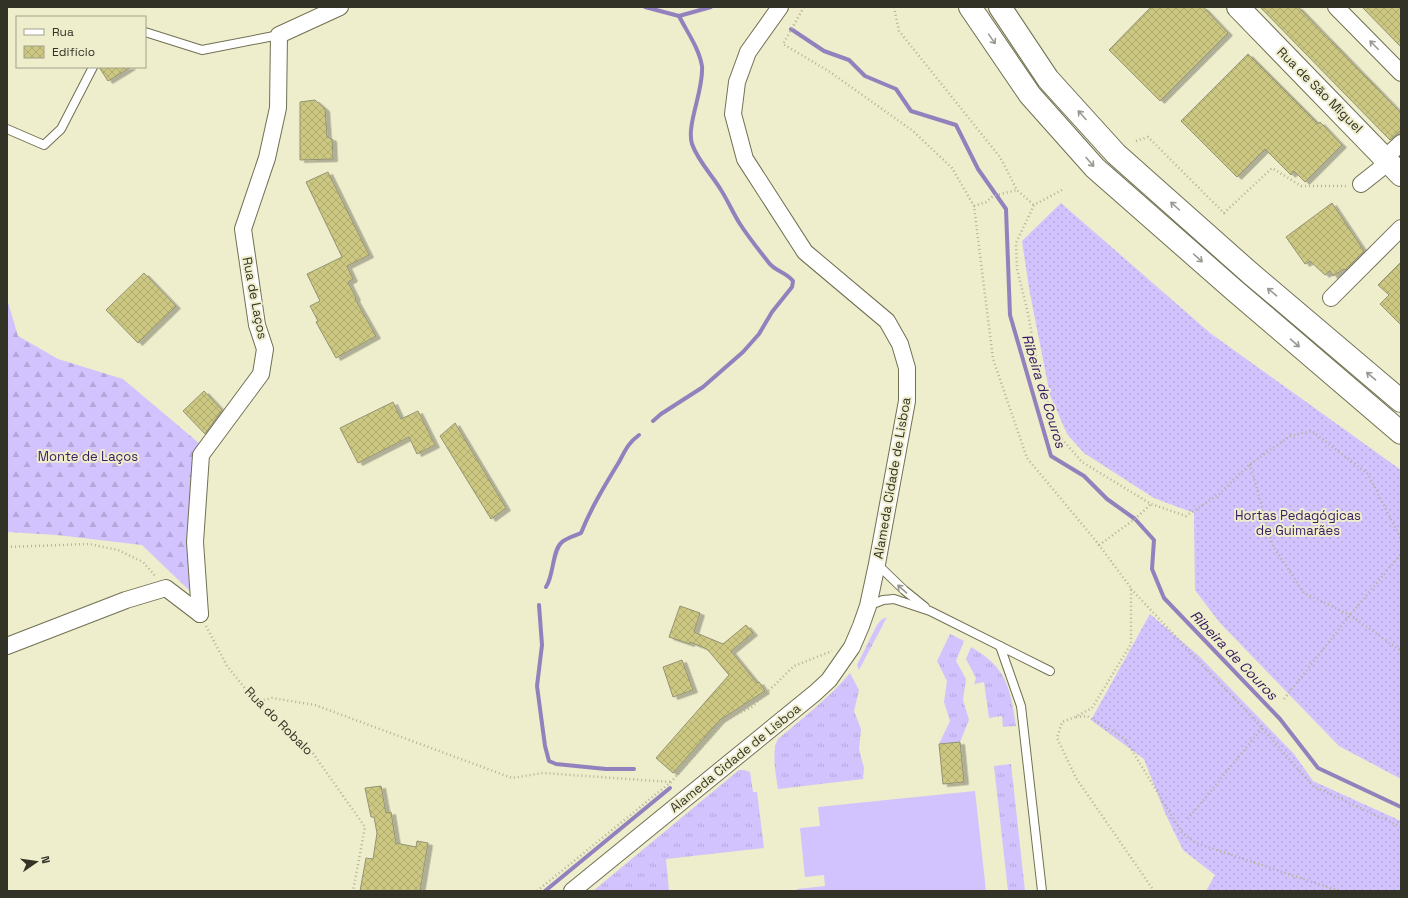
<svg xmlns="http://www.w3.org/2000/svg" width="1408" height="898" font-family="'Space Grotesk',sans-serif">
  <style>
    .grass { fill: url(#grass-tufts) }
    .forest { fill: url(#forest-firs) }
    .garden { fill: url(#garden-dots) }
    .pitch { fill: #d2c2fd }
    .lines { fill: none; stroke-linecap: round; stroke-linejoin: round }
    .stream { stroke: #9381be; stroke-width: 4 }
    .building { fill: url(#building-cross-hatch); stroke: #949375; filter: url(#shadow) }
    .service-casing { stroke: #717053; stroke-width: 10 }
    .minor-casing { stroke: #717053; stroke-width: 18 }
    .secondary-casing { stroke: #717053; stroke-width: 24 }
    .trunk-casing { stroke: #717053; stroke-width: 24 }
    .path { stroke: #b3b297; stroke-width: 2.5; stroke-dasharray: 1 3; stroke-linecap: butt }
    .service { stroke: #fff; stroke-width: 8 }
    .minor { stroke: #fff; stroke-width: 16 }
    .secondary { stroke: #fff; stroke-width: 22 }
    .trunk { stroke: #fff; stroke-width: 22 }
    .oneway { stroke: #999892 }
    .labels { text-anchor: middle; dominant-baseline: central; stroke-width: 4; stroke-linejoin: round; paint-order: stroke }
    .street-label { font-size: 13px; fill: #333226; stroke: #eeedcc }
    .park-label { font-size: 13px; fill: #391c64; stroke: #eeedcc }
    .water-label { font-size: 14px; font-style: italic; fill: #34165f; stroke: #eeedcc }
  </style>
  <defs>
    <pattern id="grass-tufts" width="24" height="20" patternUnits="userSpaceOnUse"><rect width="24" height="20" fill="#d2c2fd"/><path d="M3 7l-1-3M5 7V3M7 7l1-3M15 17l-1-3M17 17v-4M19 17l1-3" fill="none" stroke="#b5a7d9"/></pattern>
    <pattern id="forest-firs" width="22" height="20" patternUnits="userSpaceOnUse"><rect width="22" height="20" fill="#d2c2fd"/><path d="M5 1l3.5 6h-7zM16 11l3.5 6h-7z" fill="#b5a7d9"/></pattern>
    <pattern id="garden-dots" width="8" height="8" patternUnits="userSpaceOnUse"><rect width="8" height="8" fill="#d2c2fd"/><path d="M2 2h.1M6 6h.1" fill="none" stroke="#b5a7d9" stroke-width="1.8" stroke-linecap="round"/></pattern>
    <pattern id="building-cross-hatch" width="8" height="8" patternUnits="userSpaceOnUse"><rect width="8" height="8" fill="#ccc882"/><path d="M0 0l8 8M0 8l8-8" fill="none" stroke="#b0ac70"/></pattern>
    <filter id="shadow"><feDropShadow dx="4.5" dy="2.5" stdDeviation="0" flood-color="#0004"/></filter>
  </defs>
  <rect width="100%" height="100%" fill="#eeedcc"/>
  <g class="grass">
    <path d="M887 617 859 670 857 665 877 625 881 620Z"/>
    <path d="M950 634 964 641 956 661 966 679 963 700 969 720 960 742 939 744 950 721 944 702 947 681 937 661Z"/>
    <path d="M971 647C1007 668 1010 687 1016 726L1003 727 1002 716 989 718 984 682 974 684 976 678 966 659Z"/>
    <path d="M850 673 859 690 854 711 861 729 859 749 864 768 863 779 778 789C776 775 771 751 778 739 803 718 829 698 850 673Z"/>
    <path d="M1011 764 1025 891H1008L994 766Z"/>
    <path d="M739 770H744L750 772 753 792H757L764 848 666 859 669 891H593Z"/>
  </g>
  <path class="forest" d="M7 299 18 336 58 359 123 379 200 444 187 537 190 591 142 545 57 535 7 532Z"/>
  <g class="garden">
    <path d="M1061 203 1210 333 1401 470V779L1339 746 1220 623 1195 590 1194 513 1154 498 1084 453 1067 434 1050 395 1029 288 1022 241Z"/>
    <path d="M1150 614 1199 656 1294 754 1313 781 1401 821V891H1206L1215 875 1183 850 1165 813 1144 759 1091 720Z"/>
  </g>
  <path class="pitch" d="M975 791 986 891H797V889L825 886 824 875 805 877 800 828 820 826 818 807Z"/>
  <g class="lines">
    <g class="stream">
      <path d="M645 7 679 16 711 7"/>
      <path d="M791 29 824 51 849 60 865 76 896 89 911 111 956 125 978 169 1006 209 1010 315 1051 456 1084 476 1107 499 1135 519 1154 540 1152 569 1164 598 1280 719 1318 768 1401 807"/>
      <path d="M653 421 661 414 703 387 743 352 759 334 772 312 792 287 793 281C786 272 775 271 769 263 759 250 749 238 740 224 733 213 728 201 721 190 712 175 698 161 692 144 686 125 704 90 702 66 699 48 687 32 679 16"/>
      <path d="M546 587C554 575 552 552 561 543 566 538 575 536 581 533 591 508 605 485 619 462 625 451 628 443 639 435"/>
      <path d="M539 605 542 645 537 686 545 746 549 761 556 764 606 769H634"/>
      <path d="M545 891 670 788"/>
    </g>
  </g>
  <g class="building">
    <path d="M1151 7H1203L1228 33 1160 101 1109 50Z"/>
    <path d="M1260 7H1298L1401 113V130L1390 140Z"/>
    <path d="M1362 7H1401V47Z"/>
    <path d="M1248 54 1318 124 1320 122 1342 145 1305 182 1294 171 1291 175 1265 149 1237 177 1181 121Z"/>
    <path d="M99 67H131L108 81Z"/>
    <path d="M315 100 325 109 327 137 332 139 333 159 300 160V102Z"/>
    <path d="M328 172 369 255 347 266 353 279 348 282 356 298 355 299 376 336 336 358 316 322 318 321 310 306 320 301 307 274 342 257 306 182Z"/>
    <path d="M1332 203 1364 251 1345 270 1344 269 1333 276 1330 271 1325 275 1310 261 1305 264 1286 237Z"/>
    <path d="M1401 262V325L1380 304 1389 295 1378 285Z"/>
    <path d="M144 273 176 306 138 343 106 310Z"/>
    <path d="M204 391 222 410 205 434 183 411Z"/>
    <path d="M393 402 401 419 418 411 435 445 417 454 409 437 358 463 340 428Z"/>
    <path d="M455 423 506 508 491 519 440 436Z"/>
    <path d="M680 606 700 613 694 632 723 644 746 625 753 633 731 651 757 683 759 682 765 691 720 720 673 773 656 758 729 675 707 649 690 642V644L669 637Z"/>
    <path d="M682 660 693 690 673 697 663 667Z"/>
    <path d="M960 742 964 782 943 784 939 744Z"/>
    <path d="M381 786 386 813 391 812 396 843 416 847 417 841 428 843 420 891H360L366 858 373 859 377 833 374 817H371L365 788Z"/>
  </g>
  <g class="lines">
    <g class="service-casing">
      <g id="service">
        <path d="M145 32 202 50 279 35"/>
        <path d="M7 129 44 145 61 129 93 67"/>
        <path d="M877 564 904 590 925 607"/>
        <path d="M868 606 883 600 894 599 930 611 1050 671"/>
        <path d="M1000 646 1021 706 1042 891"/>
      </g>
    </g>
    <g class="minor-casing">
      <g id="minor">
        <path d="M1336 7 1401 73"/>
        <path d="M1361 184 1380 169 1385 158 1401 143"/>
        <path d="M1331 298 1401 228"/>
        <path d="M200 614 195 542 201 455 261 374 265 349 257 325 243 229 267 158 278 108 279 35 340 7"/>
        <path d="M7 646 126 600 166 588 200 614"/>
        <path d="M572 891 815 693 829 680 852 647 861 626 868 606 877 564 907 401V368L900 344 887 321 805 252 745 159 733 114 737 82 748 52 780 7"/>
      </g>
    </g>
    <g class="secondary-casing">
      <path id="secondary" d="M1238 7 1401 175"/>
    </g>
    <g class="trunk-casing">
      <g id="trunk">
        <path d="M970 7 1030 95 1095 168 1234 290 1401 433"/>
        <path d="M1000 7 1048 79 1116 154 1250 273 1401 401"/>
      </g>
    </g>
    <g class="path">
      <path d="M804 7 783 44 830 72 913 131 952 168 974 206 993 359 1027 458 1096 541 1131 588V644L1092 708 1075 717 1062 722 1057 738 1076 778 1154 891"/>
      <path d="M894 7 899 31 1000 157 1017 190 1034 205"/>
      <path d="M1136 141 1148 137 1224 213 1272 168 1301 186H1349"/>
      <path d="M1062 190 1034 205 1016 243 1017 269 1027 309 1042 388 1062 439 1082 462 1151 504 1186 516 1219 494 1250 464 1290 436 1312 431 1368 474 1401 539"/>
      <path d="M974 206 986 202 993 196 1017 190"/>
      <path d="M1250 464 1273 546 1304 593 1350 615 1401 651"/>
      <path d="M1099 545 1135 519 1151 504"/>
      <path d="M7 547 89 544 118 550 143 562 156 577"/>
      <path d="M1131 589 1262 728 1313 786 1401 827"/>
      <path d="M206 626 227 666 256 702 310 749 365 827 353 891"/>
      <path d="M1284 699 1350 615 1401 554"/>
      <path d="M256 702 272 698 315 705 512 778 543 773 671 782"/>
      <path d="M1076 717 1087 716 1125 739 1183 834 1196 843 1339 891"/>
      <path d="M1188 819 1262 728"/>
      <path d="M537 891 671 782 726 720 752 707 794 666 832 651"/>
    </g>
    <use href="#service" class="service"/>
    <use href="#minor" class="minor"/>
    <use href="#secondary" class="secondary"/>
    <use href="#trunk" class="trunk"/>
  </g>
  <defs><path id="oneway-shaft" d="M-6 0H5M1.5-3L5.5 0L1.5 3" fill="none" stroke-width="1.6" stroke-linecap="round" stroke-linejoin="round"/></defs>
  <g class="oneway">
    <use href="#oneway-shaft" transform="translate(992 39) rotate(55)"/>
    <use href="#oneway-shaft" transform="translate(1374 45) rotate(-135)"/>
    <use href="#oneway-shaft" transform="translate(1082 115) rotate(-132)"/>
    <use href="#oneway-shaft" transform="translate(1090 162) rotate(49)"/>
    <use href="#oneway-shaft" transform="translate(1175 206) rotate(-138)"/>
    <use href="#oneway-shaft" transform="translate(1198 258) rotate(42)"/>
    <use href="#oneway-shaft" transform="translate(1272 292) rotate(-140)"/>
    <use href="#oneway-shaft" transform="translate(1295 343) rotate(41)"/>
    <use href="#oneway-shaft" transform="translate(1371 376) rotate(-140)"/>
    <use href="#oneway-shaft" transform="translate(902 589) rotate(-139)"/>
  </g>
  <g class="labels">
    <g class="street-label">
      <text transform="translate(1320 90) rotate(45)">Rua de São Miguel</text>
      <text transform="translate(255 298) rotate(79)">Rua de Laços</text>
      <text transform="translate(892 478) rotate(-80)">Alameda Cidade de Lisboa</text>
      <text transform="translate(279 721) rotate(45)">Rua do Robalo</text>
      <text transform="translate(735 758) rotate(-39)">Alameda Cidade de Lisboa</text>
    </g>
    <g class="park-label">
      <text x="88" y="456">Monte de Laços</text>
      <text x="1298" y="515">Hortas Pedagógicas<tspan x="1298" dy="15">de Guimarães</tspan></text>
    </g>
    <g class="water-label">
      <text transform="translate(1044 391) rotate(73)">Ribeira de Couros</text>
      <text transform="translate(1234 655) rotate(46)">Ribeira de Couros</text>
    </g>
  </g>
  <rect width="1408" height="898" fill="none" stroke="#333226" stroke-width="16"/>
  <rect x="16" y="16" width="130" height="52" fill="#eeedcc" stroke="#a3a28a"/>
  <rect x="24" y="29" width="20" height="6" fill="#ffffff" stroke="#a3a28a"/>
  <text x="52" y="36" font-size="12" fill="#333226">Rua</text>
  <rect x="24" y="46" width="20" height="12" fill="url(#building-cross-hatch)" stroke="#a3a28a"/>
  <text x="52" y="56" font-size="12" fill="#333226">Edifício</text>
  <g transform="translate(36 862) rotate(77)" stroke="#eeedcc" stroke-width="3" paint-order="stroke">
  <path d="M0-3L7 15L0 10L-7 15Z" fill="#333226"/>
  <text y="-6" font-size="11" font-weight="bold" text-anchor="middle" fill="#333226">N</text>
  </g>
</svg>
